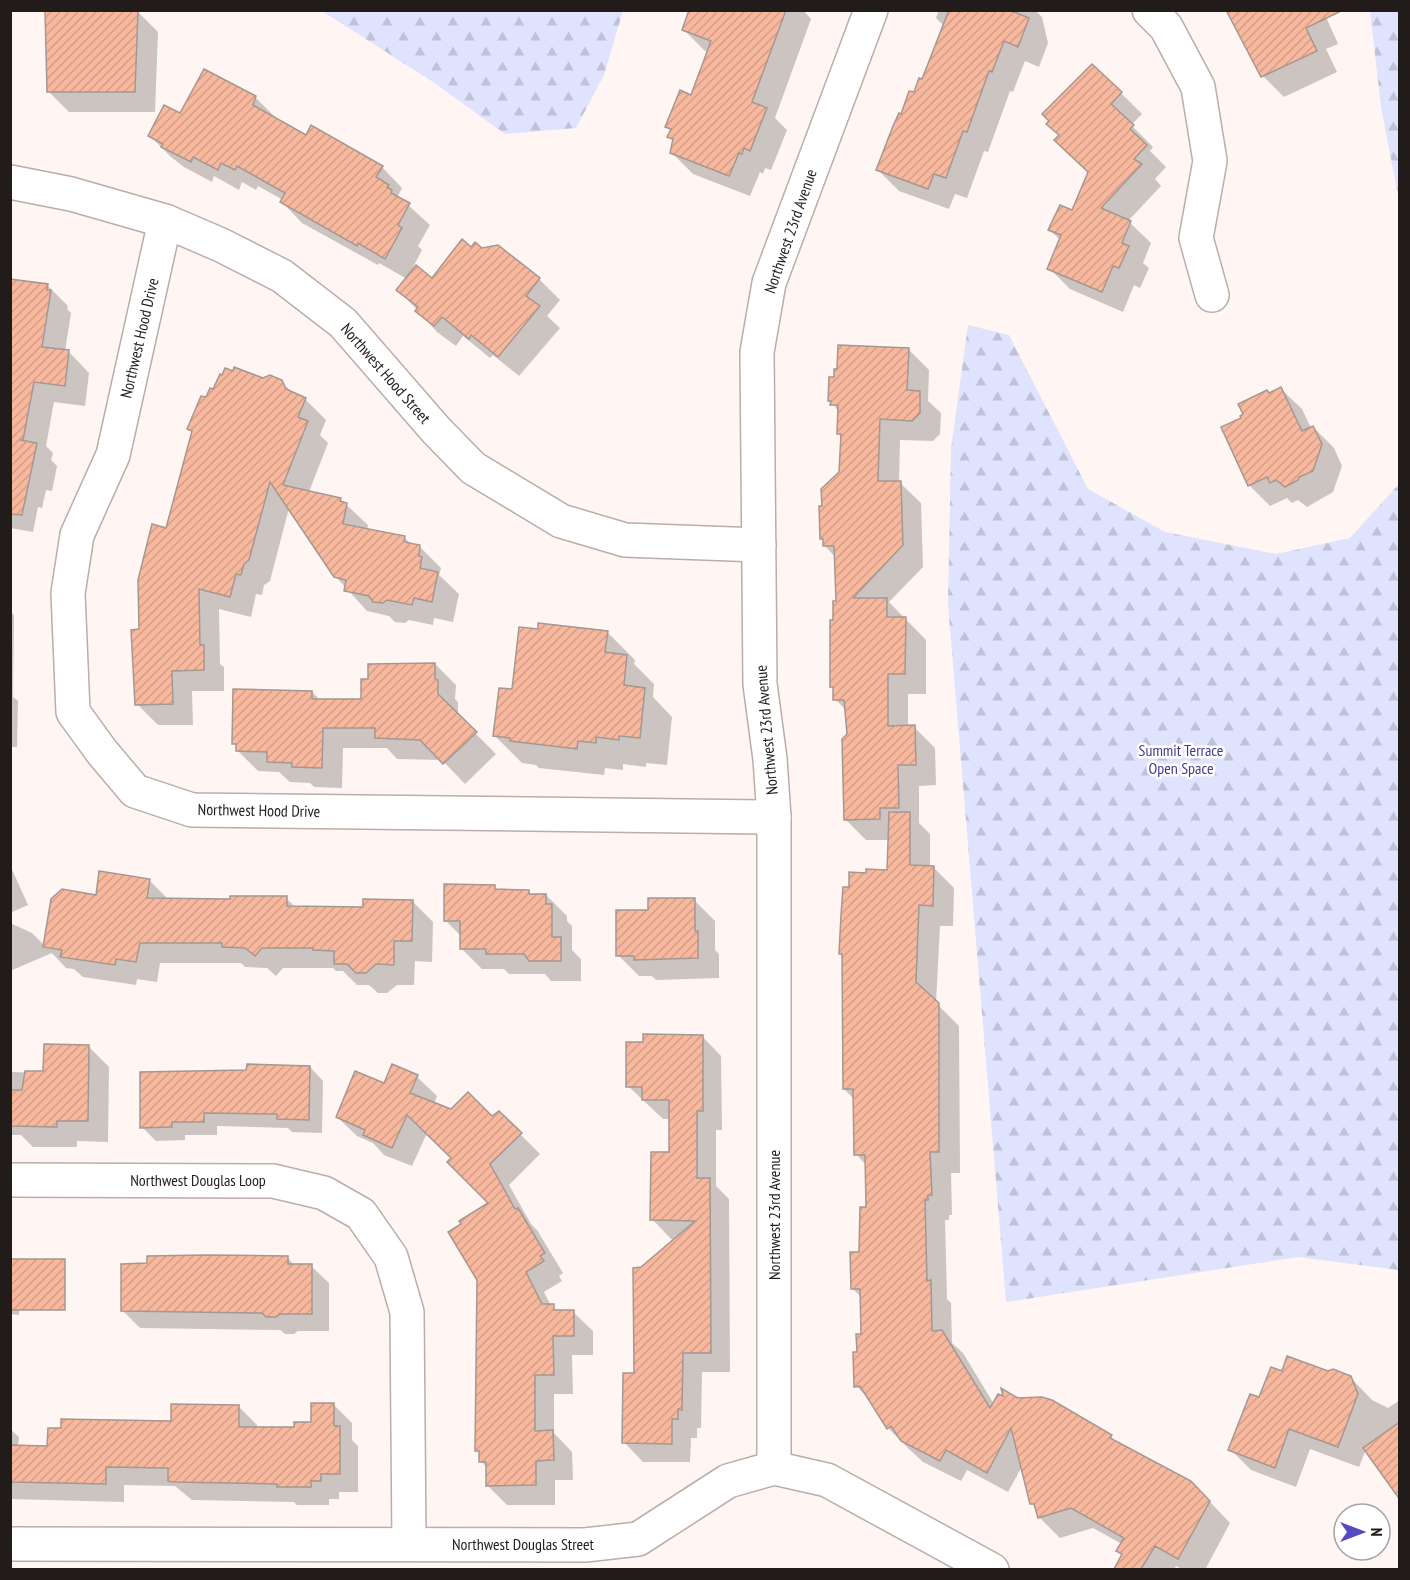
<svg xmlns="http://www.w3.org/2000/svg" width="1410" height="1580" font-family="'PT Sans Narrow',sans-serif">
  <style>
    .forest { fill: url(#forest-firs) }
    .shadow { fill: #0003 }
    .building { fill: url(#building-hatch); stroke: #a59791; stroke-width: 1.5 }
    .lines { fill: none; stroke-linecap: round; stroke-linejoin: round }
    .minor-casing { stroke: #bbada7; stroke-width: 36 }
    .minor { stroke: #fff; stroke-width: 33 }
    .labels { text-anchor: middle; dominant-baseline: central; stroke-width: 5; stroke-linejoin: round; paint-order: stroke }
    .street-label { font-size: 16px; fill: #211c1a; stroke: #fff }
    .park-label { font-size: 16px; fill: #403b8e; stroke: #fff }
  </style>
  <defs>
    <pattern id="forest-firs" width="22" height="20" patternUnits="userSpaceOnUse" patternTransform="scale(1.5)"><rect width="22" height="20" fill="#e0e3fd"/><path d="M5 1l3.5 6h-7zM16 11l3.5 6h-7z" fill="#c0c2d8"/></pattern>
    <pattern id="building-hatch" width="6" height="6" patternUnits="userSpaceOnUse" patternTransform="scale(1.5)"><rect width="6" height="6" fill="#f8b89e"/><path d="M-1 1l2-2M0 6l6-6M5 7l2-2" fill="none" stroke="#d49e88"/></pattern>
  </defs>
  <rect width="100%" height="100%" fill="#fff5f2"/>
  <g class="forest">
    <path d="M322 11H623L604 75 576 128 505 134 433 82Z"/>
    <path d="M1370 11H1399V200L1381 107Z"/>
    <path d="M968 325 1009 335 1088 489 1165 532 1276 554 1350 538 1399 484V1270L1298 1257 1006 1302 948 605 951 449Z"/>
  </g>
  <g class="shadow">
    <path d="M691 10H803L811 19 775 118 787 130 771 170 765 168 763 174 760 172 750 196 693 174 672 153 674 142 669 137 671 131 667 127 692 97 709 52 705 51 684 30Z"/>
    <path d="M939 10H1035L1042 17 1048 43 1039 67 1025 61 1013 92 1010 91 988 152 984 151 967 198 955 194 949 209 899 191 878 170 902 116 923 81 945 27 936 18Z"/>
    <path d="M1323 10 1338 44 1326 49 1337 72 1284 97 1263 76 1247 44Z"/>
    <path d="M137 11 158 32 155 112H69L48 91Z"/>
    <path d="M205 71 256 98 277 119 306 137 382 167 402 188 398 196 430 225 418 246 422 250 411 271 412 272 432 280 471 249 482 250 498 246 539 279 560 300 547 316 560 328 519 376 493 355 490 358 463 336 456 346 437 332 398 289 407 279 379 263 378 265 302 223 282 202 283 200 258 186 256 190 242 182 239 190 214 176 212 182 184 167 171 157 150 136 181 115Z"/>
    <path d="M1121 93 1142 114 1131 125 1153 147 1150 151 1166 167 1155 179 1161 186 1128 221 1151 243 1143 263 1149 268 1140 288 1134 285 1123 312 1070 289 1049 268 1060 240 1050 230 1072 212 1089 173 1056 140Z"/>
    <path d="M10 280 47 285 68 306 67 309 71 313 65 351 69 352 89 373 85 406 54 402 46 446 53 453 51 460 57 466 52 491 46 490 42 508 38 507 33 532 10 528Z"/>
    <path d="M908 349 929 370 928 401 941 413 940 434 933 441 900 440 899 482 921 503 923 567 889 602 926 640V694H908V727H914L935 748 936 785 919 786V823L930 834V867H933L954 888 953 926H940L936 1003 959 1026 960 1173H951L952 1215H949V1220H945L947 1299 951 1303 952 1343 963 1353 994 1404 1018 1399 1111 1437 1118 1444 1191 1482 1230 1523 1205 1570H1183L1176 1566 1174 1570H1137L1118 1551 1122 1544 1093 1528 1060 1538 1039 1517 1037 1509 1032 1503 1022 1466 1008 1492 967 1470 961 1481 923 1462 909 1449 888 1428 872 1402 856 1386 858 1353 863 1336 862 1298 852 1288 867 1209 866 1165 856 1154 854 1099 844 1089 843 956 841 954 850 889 867 874 888 871 889 840H866L845 819 849 735 847 711 835 699V690L831 686 837 602 836 558 825 546V541L821 538 824 508 841 473 842 436 839 433V412L830 400Z"/>
    <path d="M263 379 281 382 294 394 305 399 326 420 320 435 328 443 309 492 340 499 368 525 367 530 404 537 412 545 420 547 441 568 439 575 459 594 453 622 434 618 433 625 409 620 405 623 395 622 389 616 367 611 335 576 289 508 270 581 264 585 262 595 256 594 251 617 219 609 220 664 224 667V691H192L193 725H158L137 704 141 631 193 433 189 429 207 399Z"/>
    <path d="M1281 389 1302 409 1311 428 1313 427 1334 448 1342 466 1333 492 1307 507 1298 500 1292 503 1287 498 1270 506 1249 485 1243 418 1269 394Z"/>
    <path d="M10 611 14 615 13 697 18 701 17 747H10Z"/>
    <path d="M607 632 635 660 634 664 654 684 653 697 672 717 667 765 646 763V767L623 764V770L605 768 604 775 539 768 536 765 522 763 495 736 513 691Z"/>
    <path d="M435 664 456 685 455 699 458 702V716L496 754 465 784 442 760 397 759 387 748H343L342 788 314 787 310 783 290 782 279 772 258 771 237 750V747L234 743 312 692 320 700H363L370 680Z"/>
    <path d="M10 865 28 905 10 913Z"/>
    <path d="M149 880 169 900H231L286 898 296 908 364 909 412 901 433 922 432 962 415 961 414 985H397L387 993H378L369 985H357L343 971H336L333 968H283L276 976 267 968 245 967 241 963H160L157 982 137 979 136 985 83 977 74 969 66 968 52 953 10 971V923L32 933 45 946 97 896Z"/>
    <path d="M494 886 499 891H528L532 895H546L567 916V921L572 926V950L581 959V981H551L545 974H509L504 969H482L461 948V936L445 920Z"/>
    <path d="M694 900 715 921V950L719 954V978L656 980 652 976H639L618 955 650 912Z"/>
    <path d="M702 1036 721 1056 722 1130H716V1186L729 1199 730 1372H702L701 1428H697V1438H691L690 1462H643L624 1442 635 1374 642 1269 677 1239H671L652 1219 671 1154V1119H663L628 1086 644 1043Z"/>
    <path d="M88 1046 109 1067 108 1142 77 1141V1147H33L21 1135H10V1072L45 1073Z"/>
    <path d="M393 1066 417 1077 437 1096 434 1104 451 1111 491 1118 499 1113 540 1154 509 1185 531 1224 537 1230 563 1273 559 1276 562 1281 544 1292 551 1306 559 1312H573L593 1331V1355H572L573 1394H554V1433L572 1452 573 1480H555V1505H507L487 1485V1468L481 1461V1455L477 1451 490 1203 453 1159 427 1133 412 1166 384 1155 373 1143 357 1136 337 1117 385 1085Z"/>
    <path d="M310 1067 323 1081 322 1133 292 1132 288 1128 217 1126V1135H185V1140L156 1141 142 1127 248 1072Z"/>
    <path d="M288 1258 295 1266H311L329 1283V1331H298L294 1334H285L280 1330 140 1328 122 1310Z"/>
    <path d="M10 1259 21 1269 19 1315 10 1314Z"/>
    <path d="M1282 1373H1328L1350 1377 1372 1400 1388 1408 1400 1400V1497L1366 1449 1359 1467 1310 1449 1296 1487 1251 1470 1230 1449 1260 1399Z"/>
    <path d="M334 1405 352 1423V1440L358 1446V1492H339V1499H329V1505H297L294 1502 192 1500 175 1486 124 1485V1502L10 1499V1429L19 1437 18 1446 49 1447 172 1422 239 1407 257 1425V1428H296L312 1424Z"/>
  </g>
  <g class="building">
    <path d="M45 10H138L135 92H47Z"/>
    <path d="M689 10H786L752 102 767 108 750 151 744 148 742 154 739 153 729 176 670 153 673 139 667 137 671 129 665 127 680 90 691 95 711 41 682 30Z"/>
    <path d="M949 10H1009L1029 18 1018 47 1004 41 992 72 989 71 967 132 963 131 946 178 934 174 928 189 876 170 893 126 899 113 901 114 909 91 914 92 919 78 922 79Z"/>
    <path d="M1226 10H1343L1306 28 1317 51 1261 77Z"/>
    <path d="M1092 64 1122 92 1111 104 1134 125 1130 129 1147 145 1134 159 1142 164 1101 208 1131 221 1122 243 1129 246 1119 268 1113 266 1102 292 1047 269 1061 235 1048 230 1060 205 1072 210 1088 172 1054 140 1059 135 1046 124 1049 121 1042 114Z"/>
    <path d="M204 69 256 96 253 105 306 135 311 125 383 166 376 177 389 185 387 187 392 190 391 193 410 203 398 225 402 228 385 259 358 243 357 246 280 202 285 193 237 166 235 170 221 163 218 170 193 157 191 162 161 147 163 144 148 136 164 105 180 113Z"/>
    <path d="M462 239 471 247 475 242 482 248 498 245 540 278 526 296 540 306 498 357 471 335 469 339 442 317 434 326 415 311 418 307 396 290 416 265 432 278Z"/>
    <path d="M10 279 48 284 47 290H51L42 347 69 350 65 386 34 382 23 440H20L37 443 22 515 10 514Z"/>
    <path d="M838 345 909 348 907 390 920 391V413L912 421 880 419 878 481H901L903 545 853 598H887V617H906L905 674H888V726L915 725 916 765H898L899 808H880V819L844 820 842 739 847 734 844 700H833V687H830V620H833V601H836L834 546H823V539H820L819 506H822L821 489 839 472 841 434H837L838 405H830L831 401H828L829 377H834V369H837Z"/>
    <path d="M234 367 263 378 270 375 282 380 286 389 306 398 298 417 308 421 283 485 341 498 340 501 347 503 343 524 405 536 404 542 420 545 419 556 422 557 420 568 438 572 432 602 414 598 412 605 387 600 383 603 373 602 369 596 344 591 346 580 334 577 270 482 249 560 244 564 241 575 236 574 230 597 199 589 200 645H204V670L172 671 173 704 135 705 131 630 139 629 138 580 152 524 166 528 192 431 187 429 201 396 206 397 210 388 213 389 220 374 222 375 225 368 233 371Z"/>
    <path d="M1281 387 1302 431 1313 426 1322 444 1313 471 1299 477 1298 480 1285 487 1276 480 1270 483 1267 477 1248 486 1221 427 1241 418 1240 416 1243 414 1238 404 1267 390 1269 393Z"/>
    <path d="M538 623 608 631 605 652 627 655 624 685 645 688 640 738 619 736V740L596 737V743L578 741 577 749 510 741V738L493 736 499 688 512 689 519 627 538 629Z"/>
    <path d="M435 663V679L438 680V694L477 732 443 764 420 740 375 738V728H323L322 768 292 767V763L267 762V752L236 751V744H232L233 689 312 691V699H361V679H368V664Z"/>
    <path d="M889 812H910V865L934 866 933 906 919 905 916 982 939 1003V1152H930L932 1195H928V1200H925L927 1281 931 1280 932 1331 942 1330 990 1408 998 1394 1003 1396 1001 1388 1018 1398 1042 1397 1052 1400 1112 1435 1110 1438 1191 1481 1210 1501 1178 1559 1155 1546 1141 1569H1114L1122 1554 1116 1551 1124 1538 1071 1508 1038 1518 1034 1504H1030L1011 1428 987 1473 946 1450 940 1461 901 1441 891 1426 887 1429 860 1386 854 1387 853 1352H857L856 1334H861L860 1289H851L850 1252H859L860 1207H866L865 1155H854L853 1089H843L842 954H839L841 915 843 887H849V872L866 873V869L887 870Z"/>
    <path d="M99 871 150 879 147 898 230 899V896H287V906L363 907V899L413 900 412 941H394V965L376 964 366 973H356L347 964H334V951L313 950V948H262L255 956 245 948 222 947V943H140L136 962 116 959 115 965 60 957 62 950 43 947 51 899 62 889 96 895Z"/>
    <path d="M444 884 495 885V889L529 890V894H546V904H552V937H561V961H529L524 954H486V949H460V921H444Z"/>
    <path d="M648 898H695V931H698V958L634 960V956H616V910H648Z"/>
    <path d="M643 1034 703 1035V1111H697V1178H710L711 1353H683L682 1410 678 1409V1419H672V1444L622 1443 623 1373H634L633 1268 641 1267 695 1221 650 1220 651 1152H669V1100H642V1087H626V1042H643Z"/>
    <path d="M44 1044 89 1045 88 1121H57V1127L11 1126V1090H22L25 1071H43Z"/>
    <path d="M247 1064 310 1066 309 1120 277 1119V1114L204 1113V1122H172V1127L140 1128V1072L246 1070Z"/>
    <path d="M392 1064 418 1075 410 1093 451 1109 468 1092 492 1116 499 1111 522 1133 490 1164 515 1209 518 1208 545 1253 540 1256 544 1261 526 1272 542 1304H554V1310H574V1336H553L554 1375H535V1431L553 1430 554 1460 536 1461V1485L486 1486V1462H479V1451H475L477 1280 448 1232 461 1224 459 1221 488 1203 447 1162 451 1158 407 1115 392 1148 363 1135 365 1130 336 1117 355 1071 384 1083Z"/>
    <path d="M206 1255 288 1256V1264H312V1314H280L276 1317H266L262 1313 121 1311V1264L147 1263V1256Z"/>
    <rect x="10" y="1259" width="55" height="51"/>
    <path d="M1287 1356 1328 1371 1333 1369 1351 1376 1358 1394 1338 1447 1289 1429 1275 1468 1228 1450 1250 1394 1259 1397 1271 1367 1282 1371Z"/>
    <path d="M311 1403H334V1426H340V1474H321V1481H311V1487H277V1484L173 1482 168 1481V1468L106 1467V1484L10 1482V1445L47 1446 48 1428H61V1419L171 1421V1404L239 1405V1427H294V1422H311Z"/>
    <path d="M1400 1422V1500L1363 1448Z"/>
  </g>
  <g class="lines">
    <g class="minor-casing">
      <g id="minor">
        <path d="M1149 10 1166 27 1198 87 1210 161 1196 238 1212 295"/>
        <path d="M10 182 71 194 165 221 221 245 282 276 343 323 436 430 473 468 561 521 625 540 759 545"/>
        <path d="M165 221 113 455 77 535 68 593 73 712 102 752 135 791 192 810 774 817"/>
        <path d="M10 1180 273 1181 324 1193 361 1214 391 1257 407 1312 409 1544"/>
        <path d="M774 1468V817L770 759 760 684 757 352 769 283 871 10"/>
        <path d="M10 1544 585 1545 638 1539 728 1481 774 1468 827 1480 992 1570"/>
      </g>
    </g>
    <use href="#minor" class="minor"/>
  </g>
  <g class="labels">
    <g class="street-label">
      <text transform="translate(790 231) rotate(-71)">Northwest 23rd Avenue</text>
      <text transform="translate(139 338) rotate(-77)">Northwest Hood Drive</text>
      <text transform="translate(386 373) rotate(49)">Northwest Hood Street</text>
      <text transform="translate(766 730) rotate(-95)">Northwest 23rd Avenue</text>
      <text transform="translate(259 810) rotate(1)">Northwest Hood Drive</text>
      <text x="198" y="1180">Northwest Douglas Loop</text>
      <text transform="translate(774 1215) rotate(-90)">Northwest 23rd Avenue</text>
      <text x="523" y="1544">Northwest Douglas Street</text>
    </g>
    <g class="park-label">
      <text x="1181" y="750">Summit Terrace<tspan x="1181" dy="18">Open Space</tspan></text>
    </g>
  </g>
  <rect width="1410" height="1580" fill="none" stroke="#211c1a" stroke-width="24"/>
  <g transform="translate(1362 1532) rotate(90)"><circle r="28" fill="#ffffff" stroke="#a6a4a3" stroke-width="1.5"/>
  <path d="M0-4.5L10 22L0 15L-10 22Z" fill="#534ac1"/>
  <text y="-9" font-size="16" font-weight="bold" text-anchor="middle" fill="#211c1a">N</text>
  </g>
</svg>
